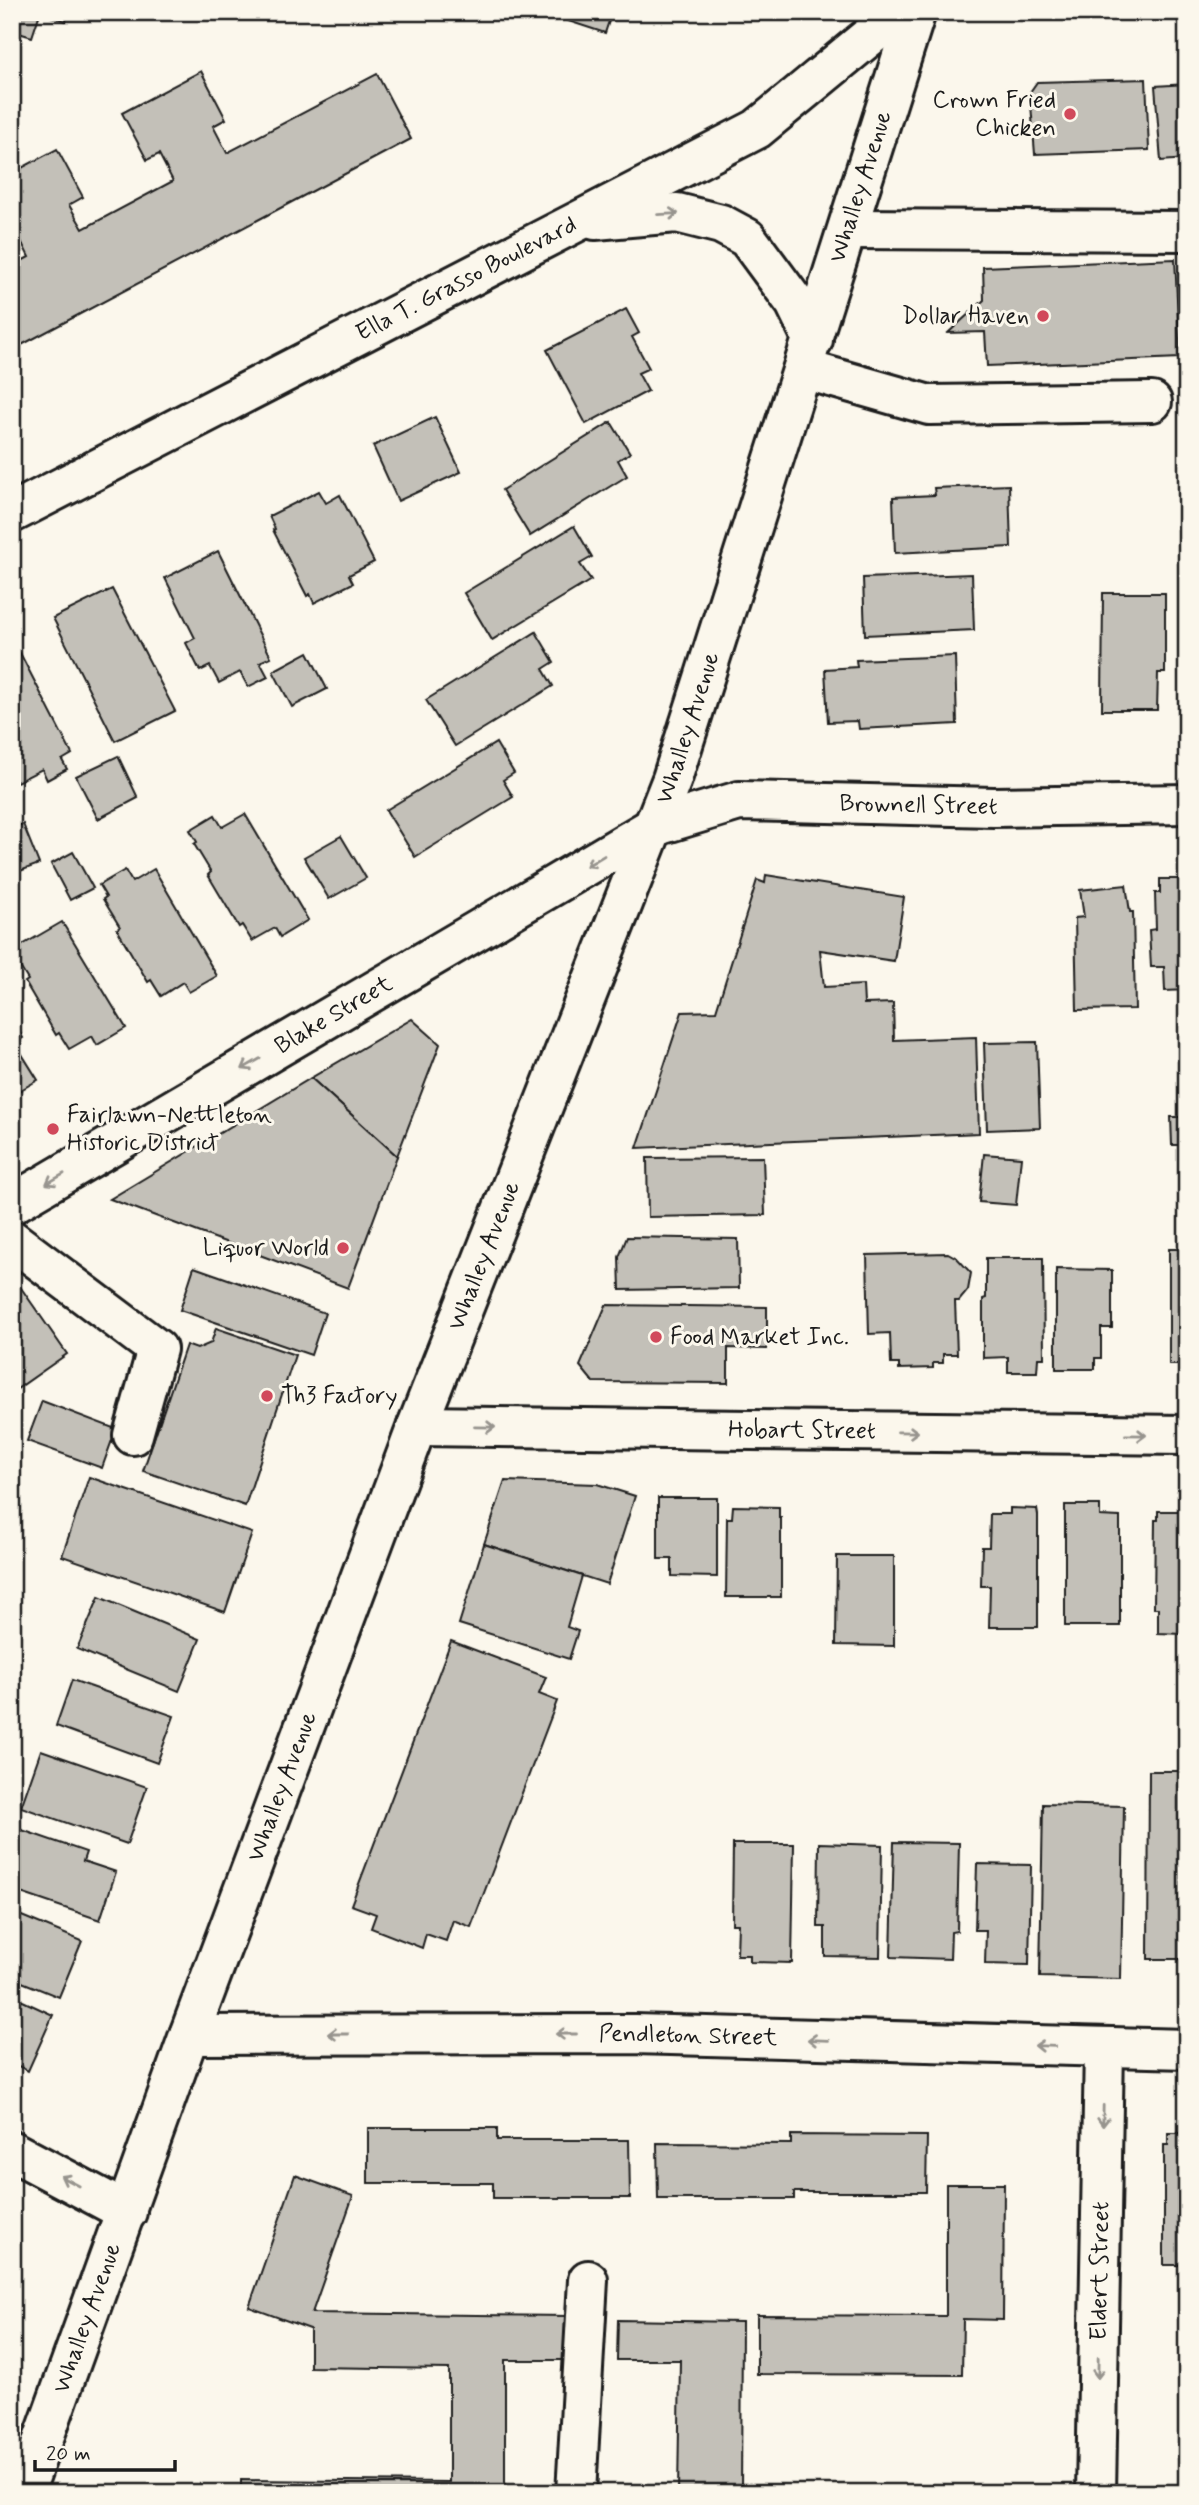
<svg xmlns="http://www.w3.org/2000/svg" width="1199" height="2505" font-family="Mynerve,sans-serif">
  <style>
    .building { fill: #c3c0b8; stroke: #1c1c1c; stroke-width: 2 }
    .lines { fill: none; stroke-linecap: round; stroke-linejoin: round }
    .minor-casing { stroke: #1c1c1c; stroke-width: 44 }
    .major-casing { stroke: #1c1c1c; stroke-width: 44 }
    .minor { stroke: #fbf7ec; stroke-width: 38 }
    .major { stroke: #fbf7ec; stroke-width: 38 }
    .oneway { stroke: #97948e }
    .poi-dot { fill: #d1495b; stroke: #fbf7ec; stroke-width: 2.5 }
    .labels { text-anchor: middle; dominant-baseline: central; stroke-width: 6; stroke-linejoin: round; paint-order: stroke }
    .poi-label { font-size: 24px; fill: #1c1c1c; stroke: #fbf7ec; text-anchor: end }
    .street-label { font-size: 24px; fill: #1c1c1c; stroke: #fbf7ec }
  </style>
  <rect width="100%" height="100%" fill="#fbf7ec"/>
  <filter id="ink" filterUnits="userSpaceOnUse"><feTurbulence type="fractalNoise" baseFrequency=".0143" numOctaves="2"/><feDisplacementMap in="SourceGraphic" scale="14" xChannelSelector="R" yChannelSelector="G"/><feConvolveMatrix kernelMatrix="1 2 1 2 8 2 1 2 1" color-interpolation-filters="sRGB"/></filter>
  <g filter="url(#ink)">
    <g class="building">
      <path d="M12 12H68L66 21 40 13 32 37 12 31Z"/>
      <path d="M541 12H612L605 33Z"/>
      <path d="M201 71 226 119 213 126 227 153 377 74 411 139 12 350V266L29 257 17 233 12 235V173L57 149 83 197 69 205 83 229 173 181 159 154 147 160 122 113Z"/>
      <path d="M1146 79 1149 150 1035 154 1030 92 1037 82Z"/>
      <path d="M1187 84V159L1161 161 1155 86Z"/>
      <path d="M1175 259 1180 358 987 366 985 332 948 333 984 300 983 267Z"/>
      <path d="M626 309 639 333 632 337 649 368 638 373 648 391 586 424 547 350Z"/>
      <path d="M435 417 461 472 398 501 373 446Z"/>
      <path d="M611 422 630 453 618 460 627 476 530 536 502 490Z"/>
      <path d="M1009 485 1011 547 895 553 893 497 935 495 934 488Z"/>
      <path d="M319 491 326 503 340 495 374 562 349 575 353 583 314 603 310 594 307 596 273 530 275 529 269 516Z"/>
      <path d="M574 526 592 557 580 564 591 580 492 640 464 593Z"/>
      <path d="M218 551 271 657 260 662 268 677 248 687 240 672 219 683 210 666 200 671 186 643 195 638 165 578Z"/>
      <path d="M972 574 974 630 865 635 863 578Z"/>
      <path d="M112 589 175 711 115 741 53 618Z"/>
      <path d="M1103 593H1165V673H1158L1157 710H1102Z"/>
      <rect x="1186" y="593" width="1" height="117"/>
      <path d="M536 632 554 662 543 669 553 686 455 746 426 700Z"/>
      <path d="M308 652 327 689 292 707 273 671Z"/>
      <path d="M20 653 72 754 62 760 67 769 47 780 42 769 15 783 12 777V657Z"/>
      <path d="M955 656 957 724 859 729 858 721 828 722 825 669 857 667 856 660Z"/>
      <path d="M496 743 514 773 503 780 513 797 415 857 386 810Z"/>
      <path d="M118 756 138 798 98 819 76 776Z"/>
      <path d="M245 814 308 920 280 937 275 928 252 941 242 925 239 927 208 875 211 872 194 844 197 842 190 830 215 815 222 827Z"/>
      <path d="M23 824 39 864 12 874V828Z"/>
      <path d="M341 836 366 878 329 899 304 857Z"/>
      <path d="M73 852 93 888 70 900 51 864Z"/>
      <path d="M154 869 217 976 189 992 183 982 161 996 151 980 148 982 117 929 120 927 103 899 106 897 99 885 125 870 132 882Z"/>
      <path d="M766 875 904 897 894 961 820 950 824 987 863 985 864 1004 893 1003 894 1040 976 1037 979 1133 637 1148 682 1012 716 1011 757 880 765 883Z"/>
      <path d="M1160 879H1187V990L1165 991 1164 967H1151L1149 930 1156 929 1155 893H1160Z"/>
      <path d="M1126 885 1130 912H1133L1135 1009 1077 1010 1075 918 1084 917 1080 890Z"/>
      <path d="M62 922 126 1028 97 1045 92 1036 69 1049 59 1033 56 1035 25 982 28 980 12 954V951Z"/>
      <path d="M12 1019 23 1038 15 1043 38 1080 12 1095Z"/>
      <path d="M412 1019 440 1044 397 1156 311 1078Z"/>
      <path d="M1037 1042 1040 1128 987 1130 984 1043Z"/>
      <path d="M311 1078 397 1156 348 1288 110 1199Z"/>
      <path d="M1171 1117H1187V1145H1172Z"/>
      <path d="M984 1154 1021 1157 1016 1205 979 1202Z"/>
      <path d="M763 1157 765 1215 648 1217 647 1158Z"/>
      <path d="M627 1237 738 1239 739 1288 620 1290 619 1257Z"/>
      <rect x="1169" y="1249" width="18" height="116"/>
      <path d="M948 1253 957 1258 971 1273 968 1290 959 1301H955L957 1354H943V1363H933V1368L899 1369V1364H891L890 1333 869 1334 867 1255Z"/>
      <path d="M986 1258H1043L1044 1358H1038L1037 1372H1008V1357L983 1358V1299L986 1298Z"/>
      <path d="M194 1267 325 1313 311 1355 180 1310Z"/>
      <path d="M1056 1269 1112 1270V1328H1101V1358H1095V1369H1056Z"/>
      <path d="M12 1275 67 1354 17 1389 12 1382Z"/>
      <path d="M606 1305 767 1307V1349L728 1348V1383L593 1382 580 1366Z"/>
      <path d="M216 1328 295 1355 245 1506 143 1471 186 1345 197 1349 211 1343Z"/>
      <path d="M42 1401 116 1429 102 1468 27 1441Z"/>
      <path d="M89 1477 252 1533 225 1612 62 1556Z"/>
      <path d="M505 1481 597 1484 635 1496 607 1584 484 1544Z"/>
      <path d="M658 1498H717V1577L672 1576V1559H658Z"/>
      <path d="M1065 1505H1100V1516L1120 1517V1626H1065Z"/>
      <path d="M733 1506 779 1507V1518H781V1597H726L727 1518H732Z"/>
      <path d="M1010 1508 1037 1509 1038 1515V1627H989L990 1586H981L982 1547H989L990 1514H1010Z"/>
      <path d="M1158 1511H1187V1608H1182V1634L1158 1633V1608H1154L1155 1520H1158Z"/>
      <path d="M484 1544 582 1576 567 1627 578 1631 569 1659 459 1624Z"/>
      <path d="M837 1556H894V1646L836 1645Z"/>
      <path d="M99 1597 200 1639 179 1691 77 1649Z"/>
      <path d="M451 1641 546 1677 539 1694 557 1701 471 1927 453 1920 446 1941 426 1934 422 1948 371 1928 376 1914 351 1905Z"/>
      <path d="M72 1680 174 1716 157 1763 56 1726Z"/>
      <path d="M41 1750 147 1787 127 1844 21 1807Z"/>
      <path d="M1149 1771H1187V1959H1148Z"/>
      <path d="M1043 1804 1124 1806 1121 1979 1040 1977Z"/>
      <path d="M16 1828 86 1852 83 1861 116 1872 100 1920 12 1890V1841Z"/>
      <path d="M894 1842 959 1843 957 1931 951 1932 950 1959 891 1957Z"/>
      <path d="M819 1843 882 1845 880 1957 825 1956V1927H818Z"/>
      <path d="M733 1844H794L792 1963 750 1962V1955H737L738 1924H732Z"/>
      <path d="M977 1864 1031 1865 1029 1965 985 1964 986 1930H975Z"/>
      <path d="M12 1912 82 1941 59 1997 12 1978Z"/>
      <path d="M12 1996 53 2015 28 2071 12 2063Z"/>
      <path d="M368 2128H497V2140H629L630 2198H493V2183H368Z"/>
      <path d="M1168 2133H1187V2265H1164V2145H1168Z"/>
      <path d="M791 2135 927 2136 926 2192H794V2199H658L657 2143 791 2144Z"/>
      <path d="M295 2175 353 2196 312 2313 568 2316 567 2360H505V2493H241V2480L449 2482V2369L310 2367V2329L249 2307Z"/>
      <path d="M946 2184H1004L1003 2320 963 2319 962 2375 757 2374V2315L946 2316Z"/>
      <path d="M618 2320 742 2322 741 2493H678L680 2360H617Z"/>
      <path d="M755 2491 895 2493H755Z"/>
    </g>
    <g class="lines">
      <g class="minor-casing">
        <g id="minor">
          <path d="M848 229 1187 231"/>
          <path d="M803 369 929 405 1152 402"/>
          <path id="s1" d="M12 1204 653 827 739 801 994 807 1187 804"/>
          <path d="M12 1240 157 1349 133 1435"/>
          <path id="s2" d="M417 1426 1187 1435"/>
          <path id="s3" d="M189 2035 634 2034 1187 2049"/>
          <path d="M12 2151 127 2212"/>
          <path d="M576 2493 588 2280"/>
          <path id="s4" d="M1096 2493 1104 2048"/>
        </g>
      </g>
      <g class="major-casing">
        <g id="major">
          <path d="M595 220 677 213 721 224 747 238 795 303 813 340"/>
          <path id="s5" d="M12 513 757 129 899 12"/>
          <path id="s6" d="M24 2493 189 2035 417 1426 672 779 916 12"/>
        </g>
      </g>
      <use href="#minor" class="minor"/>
      <use href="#major" class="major"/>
    </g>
    <defs><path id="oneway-shaft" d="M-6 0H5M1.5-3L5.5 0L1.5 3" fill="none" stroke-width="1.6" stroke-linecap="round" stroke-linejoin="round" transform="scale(1.75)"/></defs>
    <g class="oneway">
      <use href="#oneway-shaft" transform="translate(668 214) rotate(-3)"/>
      <use href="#oneway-shaft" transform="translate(595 861) rotate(149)"/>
      <use href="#oneway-shaft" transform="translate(251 1064) rotate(150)"/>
      <use href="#oneway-shaft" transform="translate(55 1179) rotate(150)"/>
      <use href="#oneway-shaft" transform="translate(485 1427) rotate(1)"/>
      <use href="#oneway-shaft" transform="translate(908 1432) rotate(1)"/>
      <use href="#oneway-shaft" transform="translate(1136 1435) rotate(1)"/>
      <use href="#oneway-shaft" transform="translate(338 2034) rotate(180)"/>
      <use href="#oneway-shaft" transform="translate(566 2034) rotate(180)"/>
      <use href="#oneway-shaft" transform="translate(818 2040) rotate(-178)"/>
      <use href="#oneway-shaft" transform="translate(1045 2046) rotate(-178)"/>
      <use href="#oneway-shaft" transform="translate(1103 2116) rotate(91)"/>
      <use href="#oneway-shaft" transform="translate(70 2181) rotate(-152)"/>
      <use href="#oneway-shaft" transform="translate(1098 2368) rotate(91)"/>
    </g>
  </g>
  <g class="poi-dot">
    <circle cx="1070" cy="114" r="7"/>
    <circle cx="1043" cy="316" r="7"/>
    <circle cx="53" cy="1129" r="7"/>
    <circle cx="343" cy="1248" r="7"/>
    <circle cx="656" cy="1337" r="7"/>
    <circle cx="267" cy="1396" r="7"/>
  </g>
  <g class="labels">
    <g class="poi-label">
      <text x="1056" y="100">Crown Fried<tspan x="1056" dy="28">Chicken</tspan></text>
      <text x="1029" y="316">Dollar Haven</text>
      <text x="67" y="1115" text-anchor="start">Fairlawn-Nettleton<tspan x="67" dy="28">Historic District</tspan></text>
      <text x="329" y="1248">Liquor World</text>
      <text x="670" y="1337" text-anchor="start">Food Market Inc.</text>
      <text x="281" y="1396" text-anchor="start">Th3 Factory</text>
    </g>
    <g class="street-label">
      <text stroke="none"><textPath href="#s6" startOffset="2454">Whalley Avenue</textPath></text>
      <text stroke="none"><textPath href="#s5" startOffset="511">Ella T. Grasso Boulevard</textPath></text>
      <text stroke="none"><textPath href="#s6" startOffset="1886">Whalley Avenue</textPath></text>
      <text stroke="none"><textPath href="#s1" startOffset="1013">Brownell Street</textPath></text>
      <text stroke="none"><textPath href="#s1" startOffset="373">Blake Street</textPath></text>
      <text stroke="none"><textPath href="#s6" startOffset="1320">Whalley Avenue</textPath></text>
      <text stroke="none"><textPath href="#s2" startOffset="385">Hobart Street</textPath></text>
      <text stroke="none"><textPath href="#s6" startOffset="752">Whalley Avenue</textPath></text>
      <text stroke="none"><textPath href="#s3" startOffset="499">Pendleton Street</textPath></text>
      <text stroke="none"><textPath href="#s4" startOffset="222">Eldert Street</textPath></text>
      <text stroke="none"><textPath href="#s6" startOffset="186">Whalley Avenue</textPath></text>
    </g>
  </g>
  <rect width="1199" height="2505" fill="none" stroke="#fbf7ec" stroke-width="42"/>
  <rect x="21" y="21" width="1157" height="2463" fill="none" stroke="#1c1c1c" stroke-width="2.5" filter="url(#ink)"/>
  <path d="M35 2460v10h140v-10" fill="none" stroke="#1c1c1c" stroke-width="3.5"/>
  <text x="46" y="2460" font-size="21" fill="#1c1c1c" stroke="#fbf7ec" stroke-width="5" paint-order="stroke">20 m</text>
</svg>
